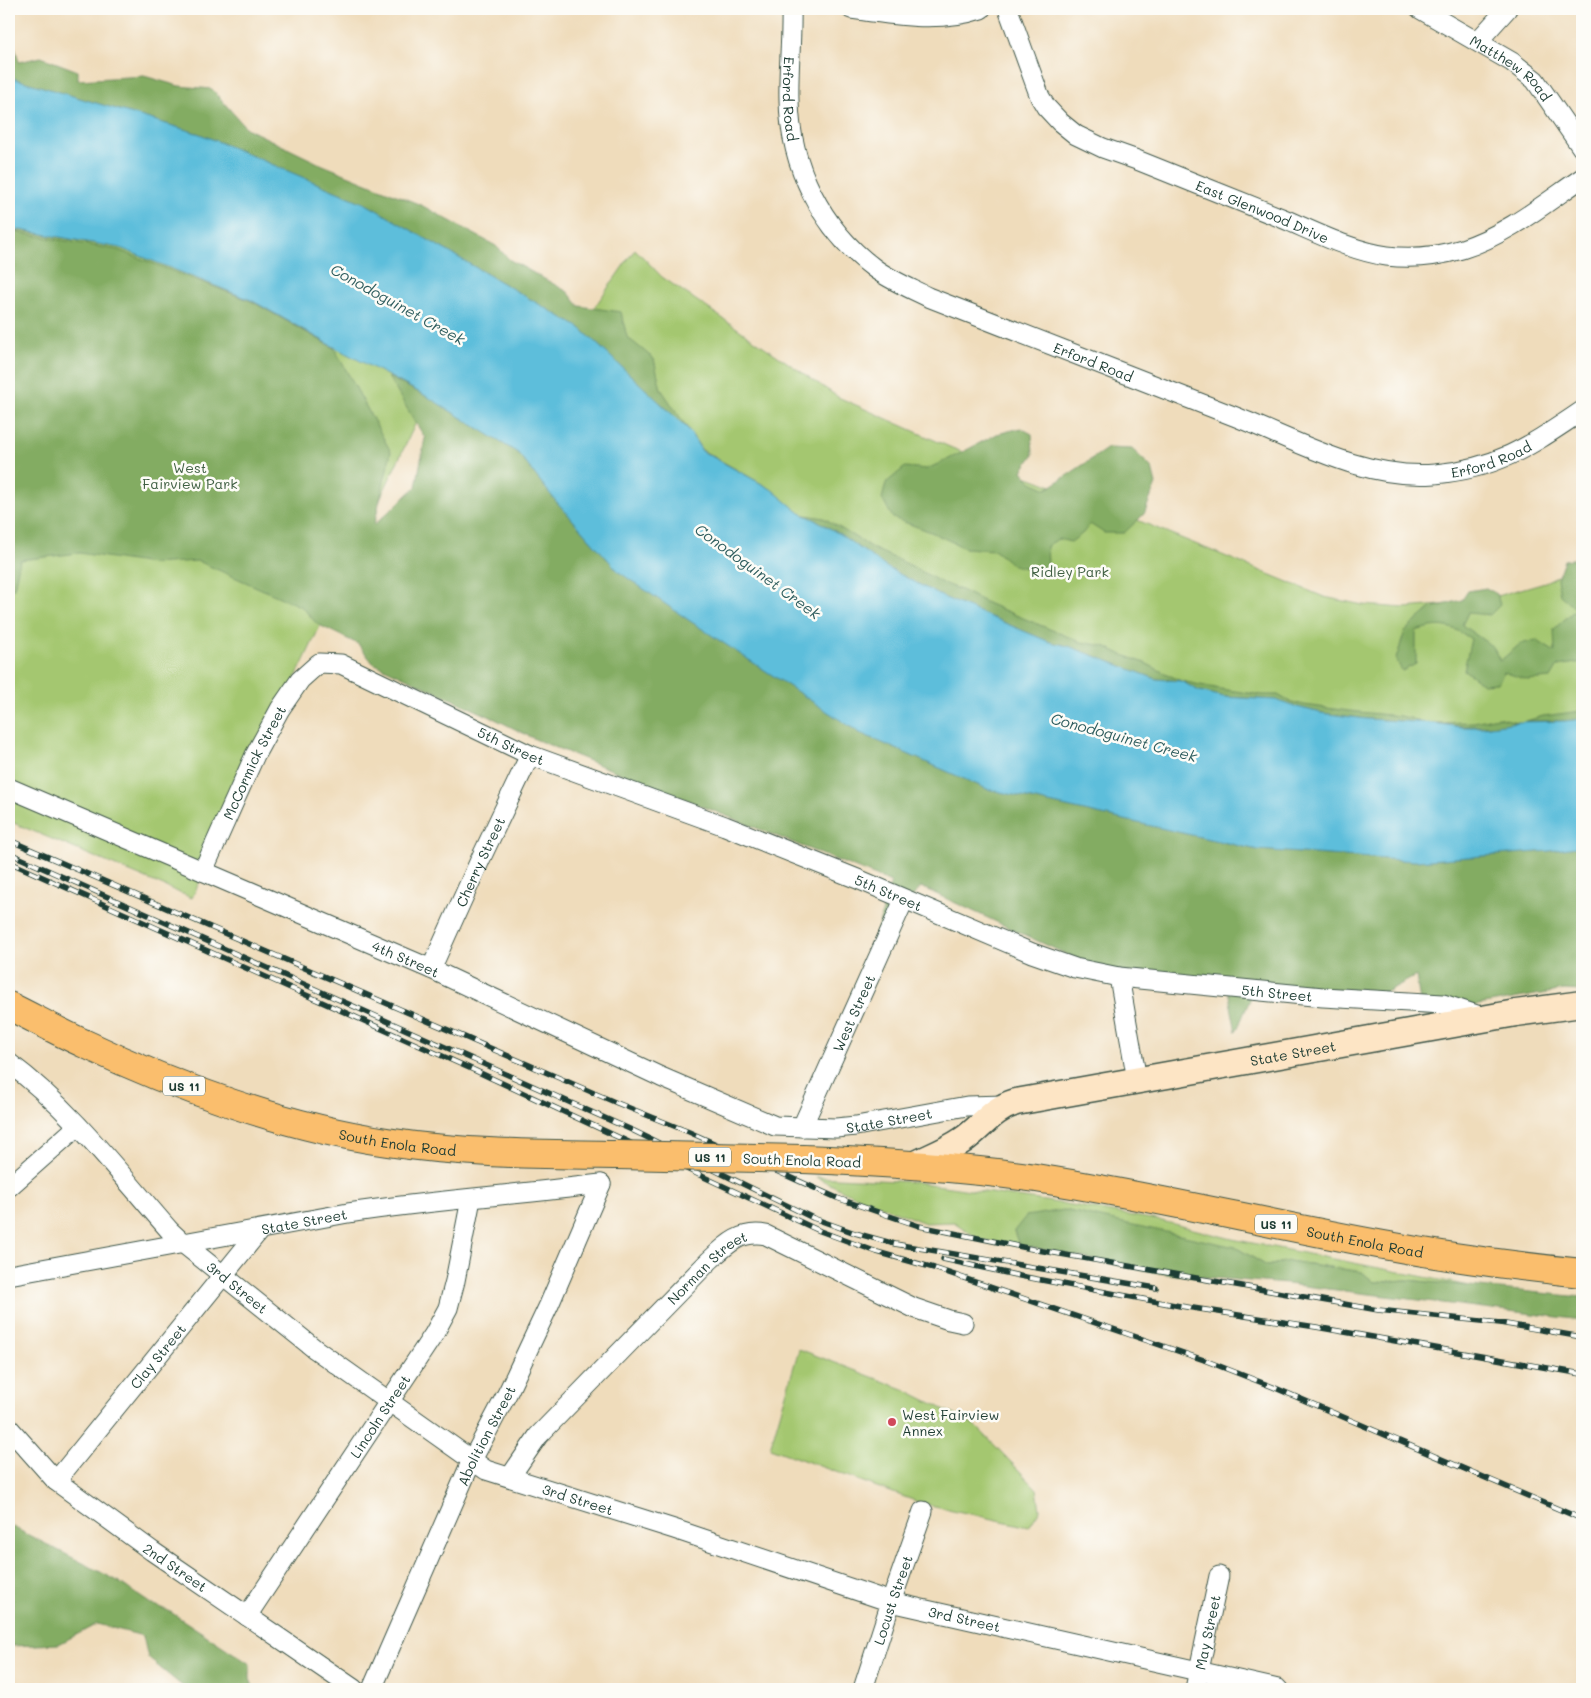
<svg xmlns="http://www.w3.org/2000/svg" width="1591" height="1698" font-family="Mali,sans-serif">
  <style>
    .green { fill: #a4c770; stroke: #628252 }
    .forest { fill: #83ac62; stroke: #51744b }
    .water { fill: #5dbedb; stroke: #3e7e88 }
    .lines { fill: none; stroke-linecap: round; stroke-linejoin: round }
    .street-casing { stroke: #3e5548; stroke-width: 21 }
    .secondary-casing { stroke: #3e5548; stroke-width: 29 }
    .primary-casing { stroke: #3e5548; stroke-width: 30 }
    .street { stroke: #fff; stroke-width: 19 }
    .secondary { stroke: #fde5c5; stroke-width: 26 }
    .primary { stroke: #fabe6d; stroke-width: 28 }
    .rail-casing { stroke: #1f3d34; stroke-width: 5.5 }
    .rail { stroke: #fdfcf7; stroke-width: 4; stroke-dasharray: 11; stroke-linecap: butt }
    .primary-bridge-casing { stroke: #3e5548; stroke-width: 30; stroke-linecap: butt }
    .primary-bridge { stroke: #fabe6d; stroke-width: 28 }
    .poi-dot { fill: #d1495b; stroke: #fdfcf7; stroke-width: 2 }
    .labels { text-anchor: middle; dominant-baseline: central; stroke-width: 5; stroke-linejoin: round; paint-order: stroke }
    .shield { fill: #fdfcf7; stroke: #62766e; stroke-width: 1 }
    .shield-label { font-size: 12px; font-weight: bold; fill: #1f3d34 }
    .street-label { font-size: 14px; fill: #1f3d34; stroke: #fdfcf7 }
    .park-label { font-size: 14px; fill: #406043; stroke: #fdfcf7 }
    .poi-label { font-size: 14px; fill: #1f3d34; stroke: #fdfcf7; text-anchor: start }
    .water-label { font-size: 15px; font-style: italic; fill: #2e5d5e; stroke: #fdfcf7 }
  </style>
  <rect width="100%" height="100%" fill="#fdfcf7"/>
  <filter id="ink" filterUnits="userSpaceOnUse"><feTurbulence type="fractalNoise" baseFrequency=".02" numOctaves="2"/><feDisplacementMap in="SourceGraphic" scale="10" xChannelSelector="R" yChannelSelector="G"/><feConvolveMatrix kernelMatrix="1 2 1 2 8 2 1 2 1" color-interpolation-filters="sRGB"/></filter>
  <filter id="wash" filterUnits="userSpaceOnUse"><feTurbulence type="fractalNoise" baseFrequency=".0096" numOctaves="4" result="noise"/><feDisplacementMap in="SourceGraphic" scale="20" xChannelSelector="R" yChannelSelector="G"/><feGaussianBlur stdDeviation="1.12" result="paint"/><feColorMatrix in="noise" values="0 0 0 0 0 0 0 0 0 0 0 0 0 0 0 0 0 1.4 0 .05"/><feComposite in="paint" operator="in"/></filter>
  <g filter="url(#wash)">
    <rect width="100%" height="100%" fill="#efdcbb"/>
    <g class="green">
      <path d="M9 229 120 248 251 300 336 348 428 397 192 898 9 821Z"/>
      <path d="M635 249 662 277 838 397 952 448 1086 499 1324 597 1363 605 1405 608 1476 602 1545 582 1582 564V719L1462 727 1432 723 1367 719 1224 697 1068 646 800 513 771 489 702 450 688 429 580 328Z"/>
      <path d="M816 1177 916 1182 1072 1205 1162 1221 1232 1239 1475 1287 1407 1280 1374 1282 1362 1272 1289 1261 1267 1266 1235 1247 1014 1231 1019 1245 980 1240 954 1222 925 1223 848 1193Z"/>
      <path d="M799 1349 906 1390 975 1425 1037 1489 1040 1510 1029 1527 921 1503 770 1448Z"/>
    </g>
    <g class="forest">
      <path d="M9 46 15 47 19 62 41 57 78 71V80L144 76 179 86 212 89 246 128 318 163 421 205 496 246 510 260 568 292 579 306 621 312 627 337 654 359 661 389 688 429 580 328 366 204 200 134 9 77Z"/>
      <path d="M9 231 118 250 251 301 334 348 391 452 374 525 416 487 425 438 388 377 428 397 518 453 555 500 619 572 690 621 860 733 987 789 1258 850 1415 861 1550 851 1582 846V991L1564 990 1422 1015 1416 976 1369 1001 1258 981 1236 1032 1227 985 1096 968 921 887 874 941 891 882 537 740 495 719 373 663 358 644 317 624 302 607 198 561 152 564 79 553 20 560 14 588 9 589Z"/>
      <path d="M1021 428 1032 434 1033 455 1022 471 1031 482 1047 489 1108 448 1132 449 1152 468 1156 484 1144 514 1124 533H1104L1090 524 1083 533 1071 542 1058 539 1047 546 1048 564 1038 571 1013 565 994 550 965 548 931 532 893 518 882 499 886 483 905 467 927 469 955 456 997 434Z"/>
      <path d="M800 514 824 518 874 549 912 566 942 583 961 590 989 604 1081 642 1104 646 1123 655 1145 663 1181 681 1220 689 1263 695H1278L1288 701 1304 705 1349 711 1399 716 1410 718 1420 722 1367 719 1321 713 1289 705 1276 700 1224 697 1199 691 1181 681 1156 679 1068 646 1050 642 943 597 886 567 841 535 818 521Z"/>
      <path d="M1581 558H1582V662L1558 666 1551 678 1527 680 1504 672 1498 683 1483 684 1464 670 1471 639C1451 625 1440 623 1416 631V664L1402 671 1396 659 1405 631 1431 608 1462 600 1468 591 1486 588 1497 594 1500 605 1490 615 1468 613 1462 625 1493 647 1500 661 1520 644 1536 640 1555 652 1554 629 1576 609 1560 595 1557 579 1564 560Z"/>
      <path d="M1582 711V719L1565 721H1526L1543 716Z"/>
      <path d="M1497 717 1518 722C1489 728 1462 727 1432 723L1474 722Z"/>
      <path d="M1064 1210 1235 1247 1267 1266 1289 1261 1362 1272 1374 1282 1407 1280 1582 1297V1320L1287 1284 1165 1274 1019 1245 1014 1231 1026 1216Z"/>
      <path d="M9 1525 116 1580 151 1604 169 1611 250 1664V1679L254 1689H186L148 1658 143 1636 97 1624 59 1644 12 1646 9 1639Z"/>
    </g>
    <path class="water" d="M9 77 200 134 366 204 580 328 688 429 702 451 771 489 800 513 818 521 841 535 886 567 943 597 1050 642 1068 646 1156 679 1181 681 1199 691 1224 697 1276 700 1289 705 1321 713 1367 719 1432 723 1462 727H1482L1518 722 1565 721 1582 719V846L1550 851 1415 861 1258 850 987 789 860 733 690 621 619 572 555 500 518 453 428 397 336 348 251 300 120 248 9 228Z"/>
  </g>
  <g filter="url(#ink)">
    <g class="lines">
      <g class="street-casing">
        <g id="street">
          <path id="s1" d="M791 9C792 39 788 70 789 100 790 166 821 228 874 268 890 280 910 288 928 297 1029 336 1130 376 1231 415 1296 440 1363 480 1435 474 1500 468 1531 445 1582 411"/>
          <path d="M851 9C894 15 939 23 981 9"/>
          <path id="s2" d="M1008 9 1040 97 1046 107 1060 122 1076 135 1103 148 1137 160C1186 180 1235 199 1284 219 1317 233 1352 251 1387 256 1411 259 1439 256 1462 249 1506 235 1544 204 1582 178"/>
          <path id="s3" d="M1420 9 1512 62 1535 80 1582 148"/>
          <path d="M1478 41 1507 9"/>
          <path id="s4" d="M9 788 431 969 661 1077 775 1126 836 1128 856 1126 967 1106 1005 1105"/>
          <path id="s5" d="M203 871 255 755 280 709 300 680 319 663 341 664 530 755 725 826 860 880 1032 953 1075 968 1119 977 1323 997 1443 1004 1486 1018"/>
          <path id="s6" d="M431 969 481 858 530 755"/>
          <path d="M1119 977 1137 1080"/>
          <path id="s7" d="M9 1063C71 1109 119 1173 170 1231L184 1244 315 1349 486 1470 674 1529 891 1602 1278 1689"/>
          <path id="s8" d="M802 1127 904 900"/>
          <path d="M9 1187 78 1126"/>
          <path id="s9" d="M9 1275 348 1213C432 1200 516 1195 601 1184"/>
          <path id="s10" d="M9 1428 56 1481 152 1551 354 1689"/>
          <path id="s11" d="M510 1477 538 1436 708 1262C726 1245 740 1230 766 1235L914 1308 949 1320 963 1323"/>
          <path id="s12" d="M56 1481 259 1231"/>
          <path id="s13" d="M247 1616 434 1334 448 1308 455 1281 471 1199"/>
          <path id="s14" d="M372 1689 472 1460 508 1392 549 1305 601 1184"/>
          <path id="s15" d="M863 1689 891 1602 923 1511"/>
          <path id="s16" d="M1195 1689 1219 1576"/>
        </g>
      </g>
      <g class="secondary-casing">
        <g id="secondary">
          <path id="s17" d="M914 1165C930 1157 947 1151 963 1140 982 1127 992 1109 1016 1102L1516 1013 1582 1004"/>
        </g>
      </g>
      <g class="primary-casing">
        <g id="primary">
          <path id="s18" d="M9 1006C34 1018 58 1032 83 1043 175 1087 286 1127 387 1142 464 1154 540 1154 617 1155"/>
          <path id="s19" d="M803 1159C881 1162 959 1167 1036 1178 1151 1196 1264 1223 1378 1244 1446 1257 1514 1266 1582 1273"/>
        </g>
      </g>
      <use href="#street" class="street"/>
      <use href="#secondary" class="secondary"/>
      <use href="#primary" class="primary"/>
      <g class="rail-casing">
        <g id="rail">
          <path d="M9 840 617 1103 689 1132 837 1198 919 1226 1032 1249 1378 1310 1500 1323 1582 1337"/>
          <path d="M9 853 634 1131 813 1218 855 1233 895 1244 1156 1288"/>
          <path d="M9 862 476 1071 820 1231 877 1252 934 1268 1204 1360 1273 1387 1582 1519"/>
          <path d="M943 1259 1020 1276 1180 1306 1316 1327 1582 1374"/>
        </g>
      </g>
      <use href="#rail" class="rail"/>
      <g class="primary-bridge-casing">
        <path id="primary-bridge" d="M617 1155 803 1159"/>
      </g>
      <use href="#primary-bridge" class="primary-bridge"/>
    </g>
  </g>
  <circle class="poi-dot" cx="892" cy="1422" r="5"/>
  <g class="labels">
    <g class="shield">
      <rect x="163" y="1076.5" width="42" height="19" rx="4"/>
      <rect x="689" y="1147.5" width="42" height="19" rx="4"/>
      <rect x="1255" y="1214.5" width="42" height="19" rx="4"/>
    </g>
    <g class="shield-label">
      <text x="184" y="1086">US 11</text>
      <text x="710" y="1157">US 11</text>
      <text x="1276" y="1224">US 11</text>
    </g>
    <g class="street-label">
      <text stroke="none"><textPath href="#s3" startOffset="109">Matthew Road</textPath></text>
      <text stroke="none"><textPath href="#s1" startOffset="90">Erford Road</textPath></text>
      <text stroke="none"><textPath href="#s2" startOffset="348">East Glenwood Drive</textPath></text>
      <text stroke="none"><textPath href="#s1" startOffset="525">Erford Road</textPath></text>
      <text stroke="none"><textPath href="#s1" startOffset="945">Erford Road</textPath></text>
      <text stroke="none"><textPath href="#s5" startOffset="451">5th Street</textPath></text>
      <text stroke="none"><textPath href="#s5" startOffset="120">McCormick Street</textPath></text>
      <text stroke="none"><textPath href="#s6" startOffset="118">Cherry Street</textPath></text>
      <text stroke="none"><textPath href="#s5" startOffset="856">5th Street</textPath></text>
      <text stroke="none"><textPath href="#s4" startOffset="432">4th Street</textPath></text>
      <text stroke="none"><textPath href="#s5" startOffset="1261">5th Street</textPath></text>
      <text stroke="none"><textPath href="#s8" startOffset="125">West Street</textPath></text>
      <text stroke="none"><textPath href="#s17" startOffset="402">State Street</textPath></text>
      <text stroke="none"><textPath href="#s4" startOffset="952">State Street</textPath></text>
      <text stroke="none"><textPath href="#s18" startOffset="414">South Enola Road</textPath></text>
      <text transform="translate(802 1160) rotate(2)">South Enola Road</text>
      <text stroke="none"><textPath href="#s9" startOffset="300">State Street</textPath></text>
      <text stroke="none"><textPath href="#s19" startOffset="569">South Enola Road</textPath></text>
      <text stroke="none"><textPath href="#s11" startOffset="289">Norman Street</textPath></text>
      <text stroke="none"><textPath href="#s7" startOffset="321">3rd Street</textPath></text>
      <text stroke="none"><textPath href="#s12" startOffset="161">Clay Street</textPath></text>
      <text stroke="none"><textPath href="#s13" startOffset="240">Lincoln Street</textPath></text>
      <text stroke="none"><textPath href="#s14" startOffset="278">Abolition Street</textPath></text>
      <text stroke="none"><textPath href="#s7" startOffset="726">3rd Street</textPath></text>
      <text stroke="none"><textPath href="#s10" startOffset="218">2nd Street</textPath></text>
      <text stroke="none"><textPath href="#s15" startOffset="94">Locust Street</textPath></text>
      <text stroke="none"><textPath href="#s7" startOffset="1131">3rd Street</textPath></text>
      <text stroke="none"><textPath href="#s16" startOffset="58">May Street</textPath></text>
    </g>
    <g class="park-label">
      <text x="190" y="467">West<tspan x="190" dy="16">Fairview Park</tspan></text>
      <text x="1070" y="571">Ridley Park</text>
    </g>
    <g class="poi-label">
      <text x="902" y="1414">West Fairview<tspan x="902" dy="16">Annex</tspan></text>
    </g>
    <g class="water-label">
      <text transform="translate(398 304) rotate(29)">Conodoguinet Creek</text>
      <text transform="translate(758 571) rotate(36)">Conodoguinet Creek</text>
      <text transform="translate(1124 737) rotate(15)">Conodoguinet Creek</text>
    </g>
  </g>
  <rect width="1591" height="1698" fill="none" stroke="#fdfcf7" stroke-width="30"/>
</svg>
